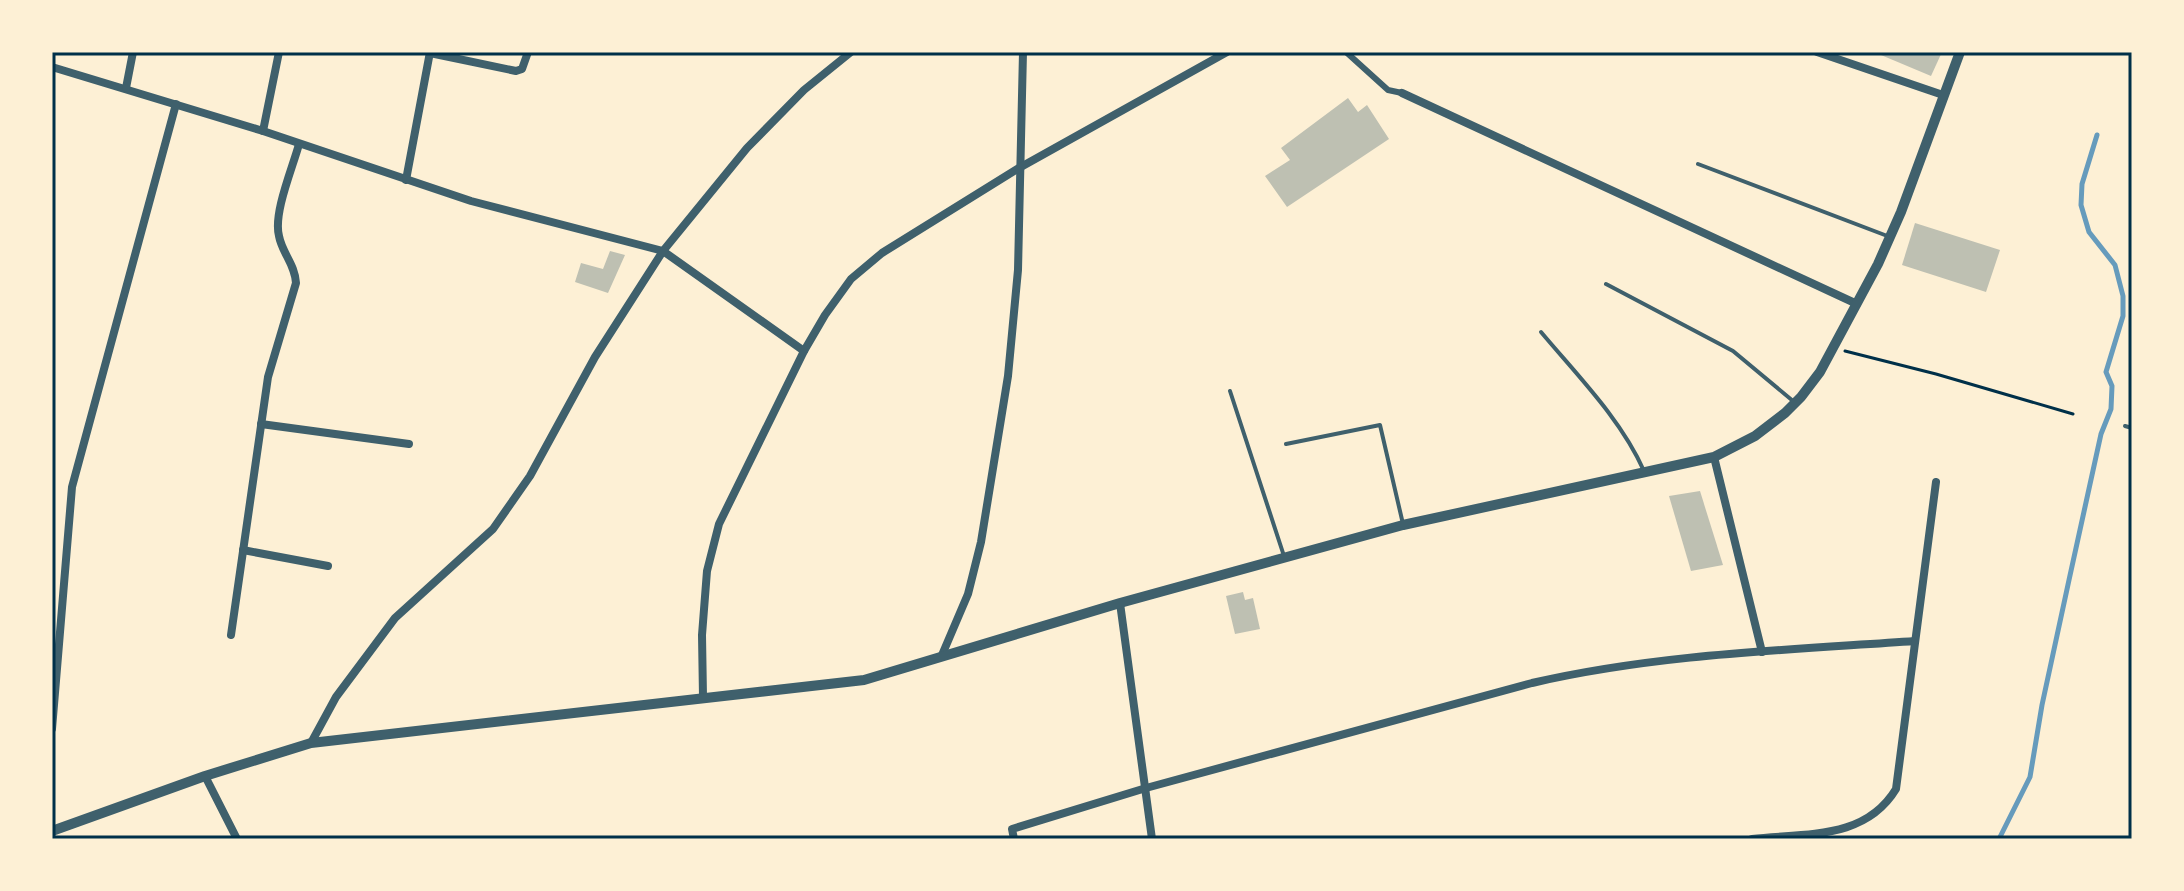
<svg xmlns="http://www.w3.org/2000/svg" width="2184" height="891" font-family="'Work Sans',sans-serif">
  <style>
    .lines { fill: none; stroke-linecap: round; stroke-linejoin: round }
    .stream { stroke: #669bbc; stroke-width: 5 }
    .building { fill: #bec0b2 }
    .path { stroke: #003049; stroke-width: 3 }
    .service { stroke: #3f606c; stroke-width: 4 }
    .pedestrian { stroke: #3f606c; stroke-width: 6 }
    .minor { stroke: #3f606c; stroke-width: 8 }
    .tertiary { stroke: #3f606c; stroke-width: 10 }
    .neatline { fill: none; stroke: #003049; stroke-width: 3 }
  </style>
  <rect width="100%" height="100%" fill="#fdf0d5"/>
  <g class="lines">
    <path class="stream" d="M1999 839 2030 777 2042 705 2069 580 2101 434 2111 409 2112 386 2106 372 2123 316V296L2115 265 2089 232 2081 205 2082 184 2097 135"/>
  </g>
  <g class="building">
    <path d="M1882 52H1942L1931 76 1881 55Z"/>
    <path d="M1348 98 1358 112 1367 105 1389 139 1287 207 1265 176 1290 160 1281 148Z"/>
    <path d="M1915 223 2000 250 1986 292 1902 265Z"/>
    <path d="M610 251 625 255 608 293 575 282 581 263 603 269Z"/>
    <path d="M1700 491 1723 565 1691 571 1669 496Z"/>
    <path d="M1243 592 1245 600 1253 598 1260 629 1235 634 1226 596Z"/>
  </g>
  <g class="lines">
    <path class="path" d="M1845 351 1936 374 2073 414"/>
    <g class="service">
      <path d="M1698 164 1890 237"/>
      <path d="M1606 284 1733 351 1793 401"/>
      <path d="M1541 332C1577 375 1621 419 1644 471"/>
      <path d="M1230 391 1284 556"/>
      <path d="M2125 426 2132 428"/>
      <path d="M1286 444 1380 425 1403 524"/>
    </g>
    <path class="pedestrian" d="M1346 52 1388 90 1402 93"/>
    <g class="minor">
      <path d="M1817 52 1943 95"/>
      <path d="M430 53 516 71 522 69 528 52"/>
      <path d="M52 67 263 131 471 201 663 251 804 351"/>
      <path d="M126 88 133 52"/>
      <path d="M1402 93 1857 304"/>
      <path d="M263 131 279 52"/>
      <path d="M406 180 430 52"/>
      <path d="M261 424 409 444"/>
      <path d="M1714 457 1762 652"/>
      <path d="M243 550 328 566"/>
      <path d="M1120 603 1152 839"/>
      <path d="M231 635 268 377 296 283C295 264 282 253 279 236 273 213 293 167 299 144"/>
      <path d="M942 655 968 594 981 542 1008 376 1018 270 1023 52"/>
      <path d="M703 697 702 635 707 571 719 524 804 351 825 315 851 279 882 253 1019 168 1227 52"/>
      <path d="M52 729 72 487 176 104"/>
      <path d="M311 743 336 697 395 618 493 529 530 476 595 357 663 251 747 148 804 90 851 52"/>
      <path d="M205 776 237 839"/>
      <path d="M1014 839 1012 829 1146 788 1532 683C1657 654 1787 650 1915 641"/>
      <path d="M1752 839C1806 833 1865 840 1896 789L1936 482"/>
    </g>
    <path class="tertiary" d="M52 831 205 776 311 743 864 680 1120 603 1403 525 1714 457 1755 436 1785 413 1801 397 1820 372 1878 264 1901 212 1960 52"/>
  </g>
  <rect width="2184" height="891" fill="none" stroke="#fdf0d5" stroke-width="108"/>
  <rect x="54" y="54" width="2076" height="783" class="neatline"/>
</svg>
